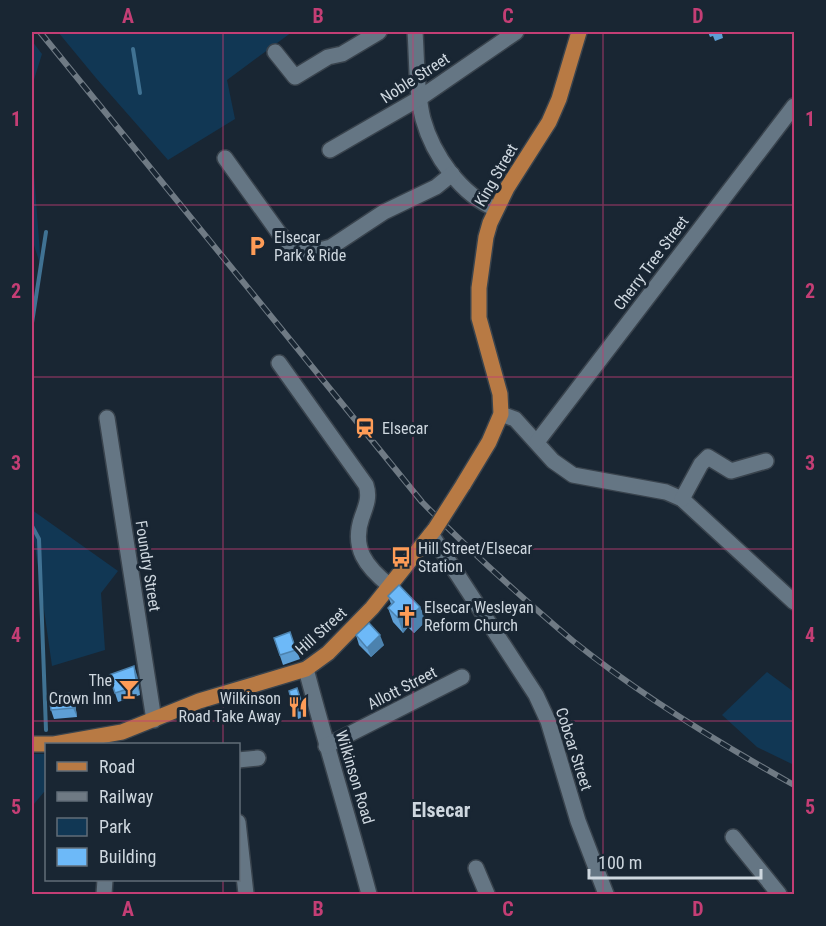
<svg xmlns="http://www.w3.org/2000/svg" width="826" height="926" font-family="'Roboto Condensed',sans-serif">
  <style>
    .green { fill: #113754 }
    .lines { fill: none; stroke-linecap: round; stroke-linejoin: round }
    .stream { stroke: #407293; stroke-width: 4 }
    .minor-casing { stroke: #39434d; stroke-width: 18 }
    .major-casing { stroke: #39434d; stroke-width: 18 }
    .minor { stroke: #657684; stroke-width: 15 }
    .major { stroke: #b87a44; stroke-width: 15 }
    .rail-casing { stroke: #6f7a84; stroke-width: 6 }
    .rail { stroke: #192633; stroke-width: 4; stroke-dasharray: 11; stroke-linecap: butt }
    .major-bridge-casing { stroke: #39434d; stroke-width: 18; stroke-linecap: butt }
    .major-bridge { stroke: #b87a44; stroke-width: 15 }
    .wall { fill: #5e9fd5 }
    .shaded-wall { fill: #4c82ae }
    .building { fill: #6db9f8; stroke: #4c82ae; stroke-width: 1.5 }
    .grid { fill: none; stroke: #c43e75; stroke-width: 1.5; stroke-opacity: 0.55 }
    .labels { text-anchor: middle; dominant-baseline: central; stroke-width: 6; stroke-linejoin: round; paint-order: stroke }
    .street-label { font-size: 16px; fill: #ced7df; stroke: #192633 }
    .poi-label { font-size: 16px; fill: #ced7df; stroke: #192633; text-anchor: start }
    .quarter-label { font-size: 20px; font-weight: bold; fill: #ced7df; stroke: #192633 }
    .neatline { fill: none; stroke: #c43e75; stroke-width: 2 }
    .grid-label { font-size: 20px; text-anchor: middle; font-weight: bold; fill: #c43e75 }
  </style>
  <rect width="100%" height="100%" fill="#192633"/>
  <g class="green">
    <path d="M58 32H292L227 80 235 119 168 160 96 78Z"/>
    <path d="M32 41 42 54 32 86Z"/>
    <path d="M32 147 41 267 32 239Z"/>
    <path d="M32 510 118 571 101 593 105 650 52 666 32 525Z"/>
    <path d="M767 672 794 692V765L757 747 722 715Z"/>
    <path d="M32 754H46V792H44L34 804 32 814Z"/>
  </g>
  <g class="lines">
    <g class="stream">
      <path d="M133 49 140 93"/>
      <path d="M32 323 46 232"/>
      <path d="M32 526 39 539 46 730"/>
    </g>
    <g class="minor-casing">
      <g id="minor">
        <path d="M415 32C417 60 416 91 423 119 433 155 461 195 496 209"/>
        <path d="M275 52 295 77 328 57 342 54 379 32"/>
        <path d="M330 150 420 98 516 32"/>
        <path d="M225 158 279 233 288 242 304 250H320L331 247 384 212 436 187 452 174"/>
        <path d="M279 363 366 485C370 497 366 506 362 517 351 548 366 567 390 586"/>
        <path d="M501 414 515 419 553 461 573 475 666 492 682 499 794 602"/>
        <path d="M107 418 154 720"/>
        <path d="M537 442 794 106"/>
        <path d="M682 499 701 464 708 457 731 471 766 461"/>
        <path d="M431 534 536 695 548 721 578 821 606 894"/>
        <path d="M306 669C326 745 349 819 369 894"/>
        <path d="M326 746 462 677"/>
        <path d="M238 760 258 758"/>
        <path d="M238 822 246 894"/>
        <path d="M733 837 779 894"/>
        <path d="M476 868 487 894"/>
        <path d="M104 894 105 880"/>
      </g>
    </g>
    <g class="major-casing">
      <g id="major">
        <path d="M463 485 489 442 501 414 500 394 479 318V288L486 237 490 223 507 188 549 122 559 99 579 32"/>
        <path d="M32 744H54L122 732 199 701 306 669 328 653 372 608 435 529"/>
      </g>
    </g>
    <use href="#minor" class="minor"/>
    <use href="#major" class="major"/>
    <g class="rail-casing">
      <path id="rail" d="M40 32 422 502C470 551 521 597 573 641 640 695 719 743 794 785"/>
    </g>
    <use href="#rail" class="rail"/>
    <g class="major-bridge-casing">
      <path id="major-bridge" d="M435 529 463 485"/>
    </g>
    <use href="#major-bridge" class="major-bridge"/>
  </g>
  <g class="wall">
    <path d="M708 32H730L722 34 723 38 715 41 713 36 710 37Z"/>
    <path d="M388 596 420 607 426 621 414 633 408 627 403 633 393 622 388 608 391 604Z"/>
    <path d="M290 632 300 659 283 665 274 638Z"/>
    <path d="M356 635 384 645 371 657 359 645Z"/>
    <path d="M109 675H137L140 695 118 702Z"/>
    <path d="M297 688 306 716 298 719 294 709Z"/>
    <path d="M72 693 75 703 77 717 54 719 51 710Z"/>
  </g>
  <g class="shaded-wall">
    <path d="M420 607 426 621 414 633 408 619Z"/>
    <path d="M403 613 408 627 403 633 398 618Z"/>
    <path d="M380 635 384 645 371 657 367 648Z"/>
    <path d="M134 666 137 675 140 695 137 686Z"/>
    <path d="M72 693 75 703 77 717 73 708Z"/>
  </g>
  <g class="building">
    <path d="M399 585 420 607 408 619 403 613 398 618 388 608 394 602 388 596Z"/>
    <path d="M369 623 380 635 367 648 356 635Z"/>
    <path d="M290 632 296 650 280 655 274 638Z"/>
    <path d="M134 666 137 686 115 693 109 675Z"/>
    <path d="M297 688 303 707 294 709 289 691Z"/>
    <path d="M72 693 73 708 51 710 49 695Z"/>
  </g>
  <path class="grid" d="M223 32V744M413 32V894M603 32V894M32 205H794M32 377H794M32 549H794M32 721H794M223 880V894"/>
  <defs>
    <g id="parking-bare" transform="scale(1.62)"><path d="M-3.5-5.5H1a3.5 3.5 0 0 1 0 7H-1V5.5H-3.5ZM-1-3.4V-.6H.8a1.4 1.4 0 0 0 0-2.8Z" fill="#fe9c57" stroke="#192633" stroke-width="2.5" paint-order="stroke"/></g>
    <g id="station-bare" transform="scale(1.62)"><path d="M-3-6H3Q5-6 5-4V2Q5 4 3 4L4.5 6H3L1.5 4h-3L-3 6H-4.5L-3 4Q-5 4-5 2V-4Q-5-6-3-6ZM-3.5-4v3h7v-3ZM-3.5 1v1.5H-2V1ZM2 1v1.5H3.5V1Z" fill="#fe9c57" stroke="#192633" stroke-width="2.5" paint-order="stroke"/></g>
    <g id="bus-bare" transform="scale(1.62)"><path d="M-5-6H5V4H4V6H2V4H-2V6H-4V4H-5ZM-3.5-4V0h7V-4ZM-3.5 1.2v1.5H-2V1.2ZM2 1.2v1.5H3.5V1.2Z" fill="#fe9c57" stroke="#192633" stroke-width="2.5" paint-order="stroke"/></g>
    <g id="church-bare" transform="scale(1.62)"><path d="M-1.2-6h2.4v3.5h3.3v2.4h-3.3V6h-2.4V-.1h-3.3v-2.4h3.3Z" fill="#fe9c57" stroke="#192633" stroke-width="2.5" paint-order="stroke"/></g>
    <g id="bar-bare" transform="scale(1.62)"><path d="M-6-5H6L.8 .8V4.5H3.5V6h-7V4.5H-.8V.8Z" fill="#fe9c57" stroke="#192633" stroke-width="2.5" paint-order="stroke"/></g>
    <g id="restaurant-bare" transform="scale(1.62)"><path d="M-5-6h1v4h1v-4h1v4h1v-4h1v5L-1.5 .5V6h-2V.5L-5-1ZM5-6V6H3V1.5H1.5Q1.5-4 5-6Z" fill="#fe9c57" stroke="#192633" stroke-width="2.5" paint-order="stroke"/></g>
  </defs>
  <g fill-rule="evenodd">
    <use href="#parking-bare" x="257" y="246"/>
    <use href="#station-bare" x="365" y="428"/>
    <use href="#bus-bare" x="401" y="557"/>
    <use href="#church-bare" x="407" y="616"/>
    <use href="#bar-bare" x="129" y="689"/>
    <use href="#restaurant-bare" x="298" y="707"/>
  </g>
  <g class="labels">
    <g class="street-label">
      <text transform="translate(415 78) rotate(-33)">Noble Street</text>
      <text transform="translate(496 175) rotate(-60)">King Street</text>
      <text transform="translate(651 263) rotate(-53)">Cherry Tree Street</text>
      <text transform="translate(148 566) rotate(81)">Foundry Street</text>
      <text transform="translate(321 631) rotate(-42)">Hill Street</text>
      <text transform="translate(402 688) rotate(-27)">Allott Street</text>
      <text transform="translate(574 749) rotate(72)">Cobcar Street</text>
      <text transform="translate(355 777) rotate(73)">Wilkinson Road</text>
    </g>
    <g class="poi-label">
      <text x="274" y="237">Elsecar<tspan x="274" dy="18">Park &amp; Ride</tspan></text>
      <text x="382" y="428">Elsecar</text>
      <text x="418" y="548">Hill Street/Elsecar<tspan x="418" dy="18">Station</tspan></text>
      <text x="424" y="607">Elsecar Wesleyan<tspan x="424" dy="18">Reform Church</tspan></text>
      <text x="112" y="680" text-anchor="end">The<tspan x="112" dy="18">Crown Inn</tspan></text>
      <text x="281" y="698" text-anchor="end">Wilkinson<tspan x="281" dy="18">Road Take Away</tspan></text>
    </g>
    <g class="quarter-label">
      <text x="441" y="810">Elsecar</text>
    </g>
  </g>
  <rect width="826" height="926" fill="none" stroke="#192633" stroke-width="66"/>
  <rect x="45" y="743" width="195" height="138" fill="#192633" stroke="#616d78" stroke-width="1.5"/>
  <rect x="57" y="762" width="30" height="9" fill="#b87a44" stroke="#616d78" stroke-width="1.5"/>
  <text x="99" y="773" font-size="18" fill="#ced7df">Road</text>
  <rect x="57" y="792" width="30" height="9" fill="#6f7a84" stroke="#616d78" stroke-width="1.5"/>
  <text x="99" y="803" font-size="18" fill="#ced7df">Railway</text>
  <rect x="57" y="818" width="30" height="18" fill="#113754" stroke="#616d78" stroke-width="1.5"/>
  <text x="99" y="833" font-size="18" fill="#ced7df">Park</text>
  <rect x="57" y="848" width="30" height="18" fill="#6db9f8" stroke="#616d78" stroke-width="1.5"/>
  <text x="99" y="863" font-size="18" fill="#ced7df">Building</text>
  <path d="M589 869v9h172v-9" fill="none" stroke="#ced7df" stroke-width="3"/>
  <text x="598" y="869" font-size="18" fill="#ced7df" stroke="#192633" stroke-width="4.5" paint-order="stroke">100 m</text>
  <rect x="33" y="33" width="760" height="860" class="neatline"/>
  <g class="grid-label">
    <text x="128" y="23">A</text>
    <text x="318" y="23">B</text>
    <text x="508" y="23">C</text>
    <text x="698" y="23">D</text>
    <text x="16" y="126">1</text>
    <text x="810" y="126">1</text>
    <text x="16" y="298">2</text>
    <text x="810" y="298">2</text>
    <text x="16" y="470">3</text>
    <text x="810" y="470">3</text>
    <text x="16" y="642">4</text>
    <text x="810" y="642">4</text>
    <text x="16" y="814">5</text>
    <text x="810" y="814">5</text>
    <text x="128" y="916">A</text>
    <text x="318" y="916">B</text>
    <text x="508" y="916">C</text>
    <text x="698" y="916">D</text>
  </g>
</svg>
